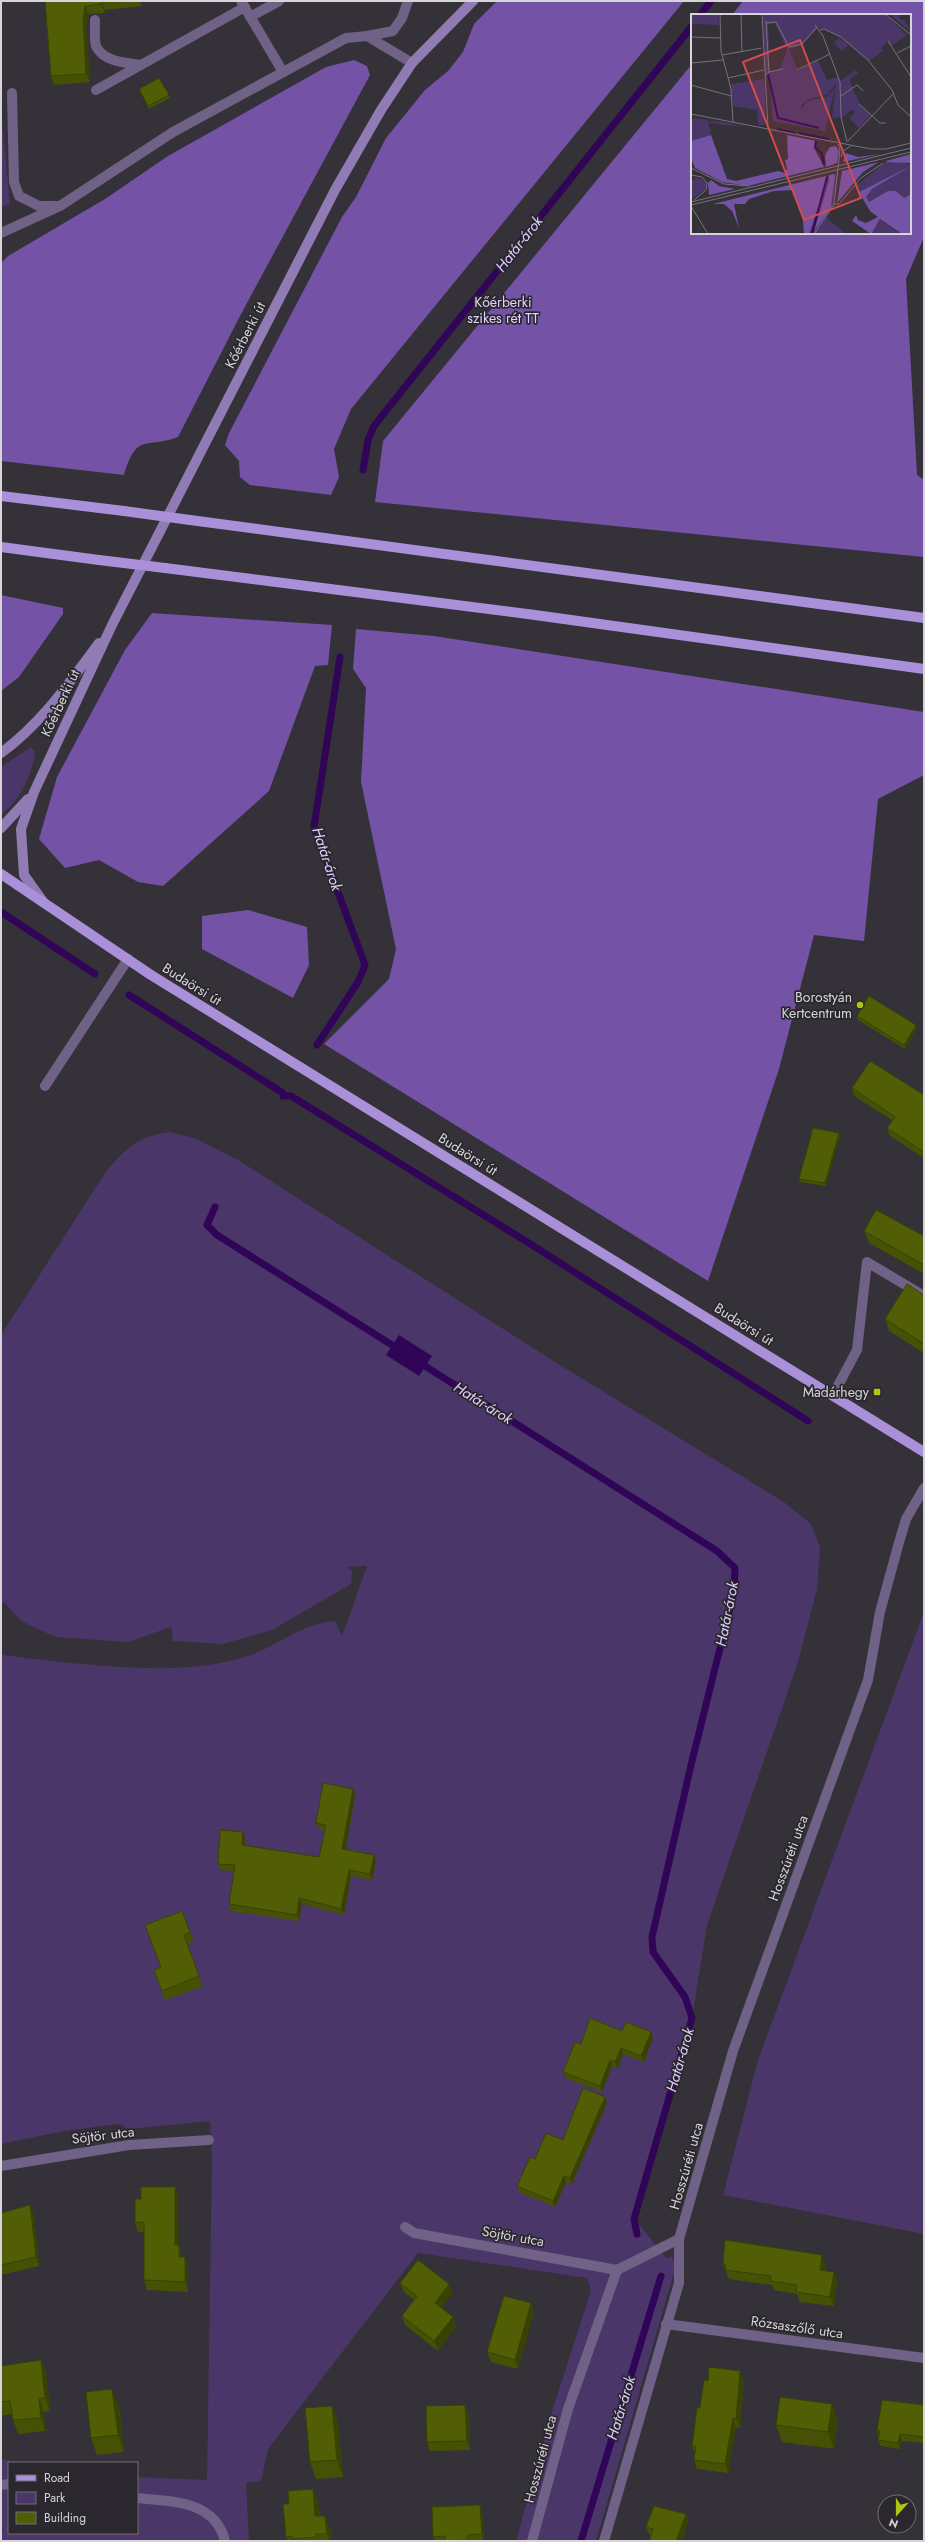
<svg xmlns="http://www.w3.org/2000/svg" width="925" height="2542" font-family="Jost,sans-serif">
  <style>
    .green { fill: #4a3668 }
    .forest { fill: #7453a6 }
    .water { fill: #300557 }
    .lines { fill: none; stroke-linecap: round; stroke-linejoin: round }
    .stream { stroke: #300557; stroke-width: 7 }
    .lane { stroke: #6f6286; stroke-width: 10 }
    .street { stroke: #6f6286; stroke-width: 10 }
    .secondary { stroke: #907bb5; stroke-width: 10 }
    .primary { stroke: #aa8fd9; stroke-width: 10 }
    .primary-bridge { stroke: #aa8fd9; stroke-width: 10 }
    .wall { fill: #465105 }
    .shaded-wall { fill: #394204 }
    .building { fill: #515e06; stroke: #394204 }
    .poi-dot { fill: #adc60f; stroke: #2a282e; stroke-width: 1.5 }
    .labels { text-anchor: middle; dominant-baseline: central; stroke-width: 3.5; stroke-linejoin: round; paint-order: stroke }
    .park-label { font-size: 14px; fill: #e0d1fe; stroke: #2a282e }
    .street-label { font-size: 14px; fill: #d7d5d9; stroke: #2a282e }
    .poi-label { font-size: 14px; fill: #d7d5d9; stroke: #2a282e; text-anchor: end }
    .water-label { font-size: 15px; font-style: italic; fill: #decefc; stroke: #2a282e }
    .inset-river { fill: none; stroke: #300557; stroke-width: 2 }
    .inset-road { fill: none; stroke: #757378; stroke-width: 1 }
    .view { fill: #d64b4b; fill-opacity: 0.15; stroke: #d64b4b; stroke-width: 2 }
    .inset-edge { fill: none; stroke: #d7d5d9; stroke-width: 2 }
  </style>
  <rect width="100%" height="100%" fill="#343138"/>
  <g class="green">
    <path d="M1 112 10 204 1 207Z"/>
    <path d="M31 747 35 752C32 776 20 800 1 815V767Z"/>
    <path d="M170 1132 197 1139 238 1160 555 1362 784 1502 811 1524 820 1547 817 1589 798 1662 707 1925 692 2018 634 2218 666 2258 672 2257 676 2266 596 2541H516L554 2405 591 2291 587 2278 418 2253 268 2449 261 2481 246 2483 249 2541H1V2460L3 2459 21 2463H9V2533H137V2477L207 2480 212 2158 210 2121 129 2129 119 2124 64 2131 1 2144V1654C24 1659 47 1660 70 1663 128 1668 192 1674 248 1656 278 1646 302 1623 335 1621L342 1636 367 1566 347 1567 352 1571 351 1584 272 1630 223 1644 173 1641 171 1627 128 1642 55 1637 21 1621 5 1603 1 1602V1335L107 1170C129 1146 136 1137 170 1132Z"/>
    <path d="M924 1612V2234L723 2195 758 2060Z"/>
  </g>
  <g class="forest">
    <path d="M497 1H684L351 409 334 449 339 477 331 495 250 485 240 477 239 461 225 445 229 433 342 217 356 197 386 138 425 90 448 71 463 52 474 24Z"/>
    <path d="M743 1H924V237L906 279 917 475 924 480V557L375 502 383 441 692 64V233H910V15H732Z"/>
    <path d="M354 60 367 66 370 75 240 316 178 437C145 449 137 432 124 475L1 461V263L8 256 105 199 168 156 326 67Z"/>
    <path d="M1 595 63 608V614L19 677 1 691Z"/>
    <path d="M152 613 332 625 328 665 315 666 269 791 163 886 138 882 99 860 65 868 39 839 57 777 125 650Z"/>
    <path d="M356 629 434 636 924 712V775L878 799 864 941 814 935 779 1069 708 1281 324 1044 389 979 396 949 361 782 366 688 353 669Z"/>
    <path d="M248 910 307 927 309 965 293 998 202 949V916Z"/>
  </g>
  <path class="water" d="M399 1335 432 1356 419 1376 386 1355Z"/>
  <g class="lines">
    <g class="stream">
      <path d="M700 15 711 1"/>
      <path d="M363 470 368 440 374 426 692 26"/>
      <path d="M1 912 95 974"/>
      <path d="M129 995 283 1093V1096H291L532 1245 808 1421"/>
      <path d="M317 1045 358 982 365 965 314 827 340 657"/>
      <path d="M215 1207 207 1225 217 1235 400 1350"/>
      <path d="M417 1361 717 1551 735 1568 734 1592 691 1765 652 1937 653 1952 685 1997 692 2018 634 2219 637 2234"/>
      <path d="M581 2541 661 2276"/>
    </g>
    <g class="lane">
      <path d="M241 1 283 72"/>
      <path d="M250 17 279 1"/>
      <path d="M95 20C95 28 94 39 96 46 103 62 127 63 141 65"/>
      <path d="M367 36 393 31 402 18 408 1"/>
      <path d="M96 90 245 7"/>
      <path d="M45 1086 128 959"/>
      <path d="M833 1395 857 1350 867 1262 924 1296"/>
    </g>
    <g class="street">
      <path d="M12 93 14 182 19 196 39 206H57"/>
      <path d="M1 233 60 206 173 132 346 38 367 36 412 63"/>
      <path d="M1 2166 129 2145 209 2140"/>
      <path d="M405 2227 414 2233 617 2270"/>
      <path d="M666 2324 924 2358"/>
      <path d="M1 2485 9 2484"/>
      <path d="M137 2498C172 2502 215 2500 225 2541"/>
      <path d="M532 2541 568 2409 617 2270 679 2239"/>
      <path d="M604 2541 679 2283V2239L733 2051 868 1680 880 1612 898 1546 906 1519 924 1488"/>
    </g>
    <g class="secondary">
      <path d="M1 753C42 723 69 683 99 643"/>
      <path d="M1 828 28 799"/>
      <path d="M44 903 24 875 21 829 34 792 112 625 335 190 381 110 412 63 473 1"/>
    </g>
    <g class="primary">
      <path d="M1 496 124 511"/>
      <path d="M190 520 924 618"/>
      <path d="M1 547 99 560"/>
      <path d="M165 568 535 615 924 669"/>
      <path d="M1 874 151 975 924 1452"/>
    </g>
    <g class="primary-bridge">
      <path d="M124 511 190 520"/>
      <path d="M99 560 165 568"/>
    </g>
  </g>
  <g class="wall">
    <path d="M45 1H140L141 6 105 10V13L89 14 86 29 90 82 54 85 51 76Z"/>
    <path d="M139 89 169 95 170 98 149 109Z"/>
    <path d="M857 1016 917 1028 905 1049 858 1020Z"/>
    <path d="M852 1088 924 1095V1158L890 1136 887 1128 892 1120 854 1096Z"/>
    <path d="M840 1136 826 1186 800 1182 799 1179Z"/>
    <path d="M864 1231 924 1236V1274L869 1243Z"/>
    <path d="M924 1295V1353L889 1331 885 1319Z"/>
    <path d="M353 1789 355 1795 346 1849 374 1855 376 1862 372 1880 351 1876 344 1915 302 1904 299 1921 231 1911 229 1904 234 1871 220 1870 218 1864 243 1832 245 1838V1845L319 1857 325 1830 319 1829 316 1823Z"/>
    <path d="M182 1911 194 1942 187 1944 203 1986 165 2000 154 1970 161 1967Z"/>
    <path d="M622 2031 651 2032 653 2038 644 2062 623 2054 618 2068 612 2066 602 2092 566 2078 563 2072Z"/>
    <path d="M607 2103 572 2184 566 2182 555 2207 519 2192 517 2186 535 2159 563 2140Z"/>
    <path d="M175 2187 178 2196V2245L182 2255V2257L188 2266V2292L147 2290 144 2280V2232H138L135 2223 141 2199Z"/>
    <path d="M1 2213 34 2214 39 2266 1 2275Z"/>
    <path d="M723 2264H826L825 2270 837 2281 834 2306 800 2302 797 2294 774 2290 772 2285 729 2279Z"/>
    <path d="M400 2283 449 2284 453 2293 441 2308 453 2317 456 2327 438 2351 405 2325 402 2316 414 2300 404 2292Z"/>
    <path d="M534 2312 518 2369 491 2362 487 2352Z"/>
    <path d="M41 2360 46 2373 50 2411 44 2412 45 2431 18 2434 13 2420 12 2414 1 2416V2366Z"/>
    <path d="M708 2381H744L740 2428 736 2427 728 2473 697 2469 694 2460 695 2452 692 2446 700 2408Z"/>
    <path d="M832 2404 838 2421 834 2449 782 2442 776 2425Z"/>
    <path d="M924 2405V2443L902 2441 900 2449 881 2446 878 2440 879 2436 877 2431Z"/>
    <path d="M119 2406 124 2452 97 2455 91 2438Z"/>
    <path d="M332 2406 338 2422 343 2477 316 2479 310 2462Z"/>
    <path d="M469 2415 470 2450 430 2451 427 2442Z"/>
    <path d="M319 2505 320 2516 332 2532V2541H287L286 2537Z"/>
    <path d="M482 2511 484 2541H435L433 2537Z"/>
    <path d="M686 2514 688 2521 682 2541H649L651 2535 649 2534 646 2527Z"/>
  </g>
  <g class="shaded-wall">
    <path d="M101 1 105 10V13L101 4Z"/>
    <path d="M85 6 89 14 86 29 90 82 86 74 83 20Z"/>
    <path d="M916 1025 917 1028 905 1049 904 1045Z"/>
    <path d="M839 1133 840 1136 826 1186 825 1183Z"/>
    <path d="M353 1789 355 1795 345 1855 342 1849Z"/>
    <path d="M243 1832 245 1838 244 1851 242 1845Z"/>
    <path d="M374 1855 376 1862 372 1880 370 1874Z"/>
    <path d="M349 1870 351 1876 344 1915 341 1909Z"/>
    <path d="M299 1898 302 1904 299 1921 297 1915Z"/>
    <path d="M651 2032 653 2038 644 2062 641 2056Z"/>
    <path d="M621 2048 623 2054 618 2068 615 2062Z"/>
    <path d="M610 2060 612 2066 602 2092 600 2086Z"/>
    <path d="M605 2097 607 2103 572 2184 570 2178Z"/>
    <path d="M564 2176 566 2182 555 2207 553 2201Z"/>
    <path d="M175 2187 178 2196 179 2255 175 2245Z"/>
    <path d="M30 2205 34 2214 39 2266 36 2257Z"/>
    <path d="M179 2245 182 2255V2266L179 2257Z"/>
    <path d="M822 2255 826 2264 824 2279 820 2270Z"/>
    <path d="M185 2257 188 2266V2292L185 2282Z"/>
    <path d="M834 2272 837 2281 834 2306 830 2297Z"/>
    <path d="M449 2284 453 2293 438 2312 435 2303Z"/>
    <path d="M531 2303 534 2312 518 2369 515 2360Z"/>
    <path d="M453 2317 456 2327 438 2351 434 2341Z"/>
    <path d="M41 2360 46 2373 50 2411 45 2398Z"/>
    <path d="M740 2371 744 2381 740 2428 736 2419Z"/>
    <path d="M112 2389 119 2406 124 2452 118 2435Z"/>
    <path d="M39 2398 44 2412 45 2431 41 2418Z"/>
    <path d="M832 2404 838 2421 834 2449 828 2432Z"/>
    <path d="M465 2405 469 2415 470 2450 467 2441Z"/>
    <path d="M332 2406 338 2422 343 2477 337 2460Z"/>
    <path d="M733 2418 736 2427 728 2473 725 2464Z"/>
    <path d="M900 2434 902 2441 900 2449 898 2443Z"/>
    <path d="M313 2489 319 2505 321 2533 315 2516Z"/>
    <path d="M480 2505 482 2511 484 2541 482 2534Z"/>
    <path d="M686 2514 688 2521 682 2541H676Z"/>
    <path d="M325 2516 332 2532V2541H330L327 2534Z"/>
  </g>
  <g class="building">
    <path d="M45 1H102L101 4 85 6 83 20 86 74 51 76Z"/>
    <path d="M159 78 169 95 148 106 139 89Z"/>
    <path d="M869 996 916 1025 904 1045 857 1016Z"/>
    <path d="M870 1061 924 1095V1152L887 1128 895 1117 852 1088Z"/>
    <path d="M813 1128 839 1133 825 1183 799 1179Z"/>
    <path d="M876 1210 924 1236V1265L864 1231Z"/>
    <path d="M907 1284 924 1295V1344L885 1319Z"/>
    <path d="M323 1783 353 1789 342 1849 374 1855 370 1874 349 1870 341 1909 299 1898 297 1915 229 1904 235 1865 218 1864 220 1830 243 1832 242 1845 319 1857 326 1825 316 1823Z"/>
    <path d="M182 1911 190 1932 184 1935 199 1976 162 1991 154 1970 161 1967 145 1925Z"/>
    <path d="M590 2018 622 2031 626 2022 651 2032 641 2056 621 2048 615 2062 610 2060 600 2086 563 2072 575 2042 581 2044Z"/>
    <path d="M583 2088 605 2097 570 2178 564 2176 553 2201 517 2186 530 2157 535 2159 546 2133 563 2140Z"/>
    <path d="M141 2187H175V2245H179V2257H185V2282L144 2280V2222L135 2223V2199H141Z"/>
    <path d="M30 2205 36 2257 1 2265V2213Z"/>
    <path d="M725 2240 822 2255 820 2270 834 2272 830 2297 796 2292 797 2285 770 2281 771 2276 725 2270 726 2265 723 2264Z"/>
    <path d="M418 2260 449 2284 435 2303 453 2317 434 2341 402 2316 417 2296 400 2283Z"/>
    <path d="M504 2296 531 2303 515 2360 487 2352Z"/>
    <path d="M41 2360 45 2398H39L41 2418 13 2420 10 2401 1 2402V2366Z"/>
    <path d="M709 2367 740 2371 736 2419 733 2418 725 2464 694 2460 696 2446H692L697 2408H700L704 2380 708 2381Z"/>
    <path d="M112 2389 118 2435 91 2438 86 2392Z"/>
    <path d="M780 2397 832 2404 828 2432 776 2425Z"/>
    <path d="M882 2400 924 2405V2437L900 2434 898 2443 878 2440 880 2431H877Z"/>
    <path d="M465 2405 467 2441 427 2442 426 2406Z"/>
    <path d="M332 2406 337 2460 310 2462 305 2408Z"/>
    <path d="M313 2489 315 2516H325L327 2534H316V2537L292 2539V2536L286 2537 283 2504H289L288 2491Z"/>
    <path d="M480 2505 482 2534 468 2535V2540L451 2541H445V2536L433 2537 432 2507Z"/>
    <path d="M654 2506 686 2514 676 2541H649L653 2529 646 2527Z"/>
  </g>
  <g class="poi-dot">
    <circle cx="860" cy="1005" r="4"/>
    <rect x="873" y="1388" width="8" height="8" rx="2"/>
  </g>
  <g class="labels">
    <g class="park-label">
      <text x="503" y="302">Kőérberki<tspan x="503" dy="16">szikes rét TT</tspan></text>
    </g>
    <g class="street-label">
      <text transform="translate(245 335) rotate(-63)">Kőérberki út</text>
      <text transform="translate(60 703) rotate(-65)">Kőérberki út</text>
      <text transform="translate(192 984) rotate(32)">Budaörsi út</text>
      <text transform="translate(468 1154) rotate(32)">Budaörsi út</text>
      <text transform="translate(744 1324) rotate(32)">Budaörsi út</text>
      <text transform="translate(788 1858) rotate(-70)">Hosszúréti utca</text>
      <text transform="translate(103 2135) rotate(-7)">Söjtör utca</text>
      <text transform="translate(686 2166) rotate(-74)">Hosszúréti utca</text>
      <text transform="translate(513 2236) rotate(10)">Söjtör utca</text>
      <text transform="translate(797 2327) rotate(8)">Rózsaszőlő utca</text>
      <text transform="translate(540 2459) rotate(-75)">Hosszúréti utca</text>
    </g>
    <g class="poi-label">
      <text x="852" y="997">Borostyán<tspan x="852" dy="16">Kertcentrum</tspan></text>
      <text x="869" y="1392">Madárhegy</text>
    </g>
    <g class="water-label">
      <text transform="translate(519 244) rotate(-52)">Határ-árok</text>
      <text transform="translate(327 859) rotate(72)">Határ-árok</text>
      <text transform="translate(483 1403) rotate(32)">Határ-árok</text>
      <text transform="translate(727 1614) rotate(-79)">Határ-árok</text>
      <text transform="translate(680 2060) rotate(-74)">Határ-árok</text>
      <text transform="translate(621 2408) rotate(-73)">Határ-árok</text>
    </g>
  </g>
  <g transform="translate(691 14)">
    <rect width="220" height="220" fill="#343138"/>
    <path d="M0 0H27L28 11 0 10ZM72 0H194L216 21 200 32 196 28 190 34 192 37 178 47 148 22 131 14 126 15 111 31 98 35 107 57 127 46 136 66 148 63 149 67 165 56 167 59 159 65 162 75 170 92 180 101 168 114 158 104 164 98 161 95 152 103 141 104 145 69 137 80 118 85 110 91V95L117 87 136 83 144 73 134 117 82 107 78 62 74 59ZM84 9 96 36 90 54 79 57 77 10ZM198 0H207L210 6 213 5 220 18ZM148 24 158 31 150 37 143 28ZM73 65 74 74V111H67L66 96 42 92 40 70ZM3 104 17 106 20 121 0 127 1 106ZM19 107 33 108 53 113 18 109ZM203 146 220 151V180L213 184 205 177 199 178 177 188 175 182 181 175 217 154 168 178 165 172 194 148ZM147 160 141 194 136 204 155 220H116L107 188 98 172ZM6 163 15 168 14 175 0 186V168ZM189 206 210 220 179 219Z" fill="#4a3668" fill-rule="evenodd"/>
    <path d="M20 121 36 165 45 167 87 157 94 159 96 155 94 146 97 145 96 121 125 127 123 134 133 153 57 172 31 168 4 154 0 144V127ZM145 132 148 137 146 149 135 153 134 141 139 133ZM155 139 167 143 190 140 152 148ZM220 140V149L195 148V147ZM188 148 172 158 146 189 151 157ZM220 152 181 175 175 183 178 188 197 177H205L213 184 220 180V220H211L189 205 180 220 161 207 165 201 167 206 175 209 187 203 179 197 168 178ZM144 160 140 194 123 217 138 167V161ZM135 162 136 166 118 220H113L112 206 102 176 83 177 58 185 54 190H43L48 214 41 197 33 190H22ZM20 166 28 172 44 175 18 181 17 169Z" fill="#7453a6"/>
    <path class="inset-river" d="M77 60 87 104 128 114M86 115 104 119M108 119 138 125M125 127 124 133 131 140 133 151M121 220 136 163"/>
    <path class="inset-road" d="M29 0 30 37 40 75 42 108M50 0 51 38M71 0 77 114M194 0 220 21M75 9 85 8 98 33 111 30 126 13M124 11 132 22 149 68 150 103 156 128M129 16 133 15 150 23 177 46 201 76 207 91 220 103M0 23 29 24M197 27 220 63M206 39 220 32M31 41 71 34M0 49 32 46M106 56 139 40M78 58 92 55M75 61 78 58 75 7M37 64 73 56M0 71 40 82M150 82 166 71 172 77M168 90 189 109H195M0 100 180 135H195L220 129M157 127 203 79M150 143 152 137 160 132M0 154 33 170 58 172M0 161 11 163 16 169 15 176 3 186M0 188 220 134M143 190H148L170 164 192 149M0 191 220 138M0 192 17 220M123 220 143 190 149 136 147 130"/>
    <path class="view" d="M109 26 170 184 113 206 52 48Z"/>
    <rect width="220" height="220" class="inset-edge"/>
  </g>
  <rect width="925" height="2542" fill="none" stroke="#d7d5d9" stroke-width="4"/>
  <rect x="8" y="2462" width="130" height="72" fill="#2a282e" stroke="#6f6d72"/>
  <rect x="16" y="2475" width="20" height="6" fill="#aa8fd9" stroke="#6f6d72"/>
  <text x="44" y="2482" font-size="12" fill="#d7d5d9">Road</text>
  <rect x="16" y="2492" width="20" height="12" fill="#4a3668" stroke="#6f6d72"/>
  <text x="44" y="2502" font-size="12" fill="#d7d5d9">Park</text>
  <rect x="16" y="2512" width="20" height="12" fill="#515e06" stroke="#6f6d72"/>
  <text x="44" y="2522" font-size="12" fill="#d7d5d9">Building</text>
  <g transform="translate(897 2514) rotate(201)"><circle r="19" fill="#2a282e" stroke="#6f6d72"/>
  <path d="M0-3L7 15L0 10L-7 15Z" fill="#adc60f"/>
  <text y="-6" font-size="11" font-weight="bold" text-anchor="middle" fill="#d7d5d9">N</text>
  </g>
</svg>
